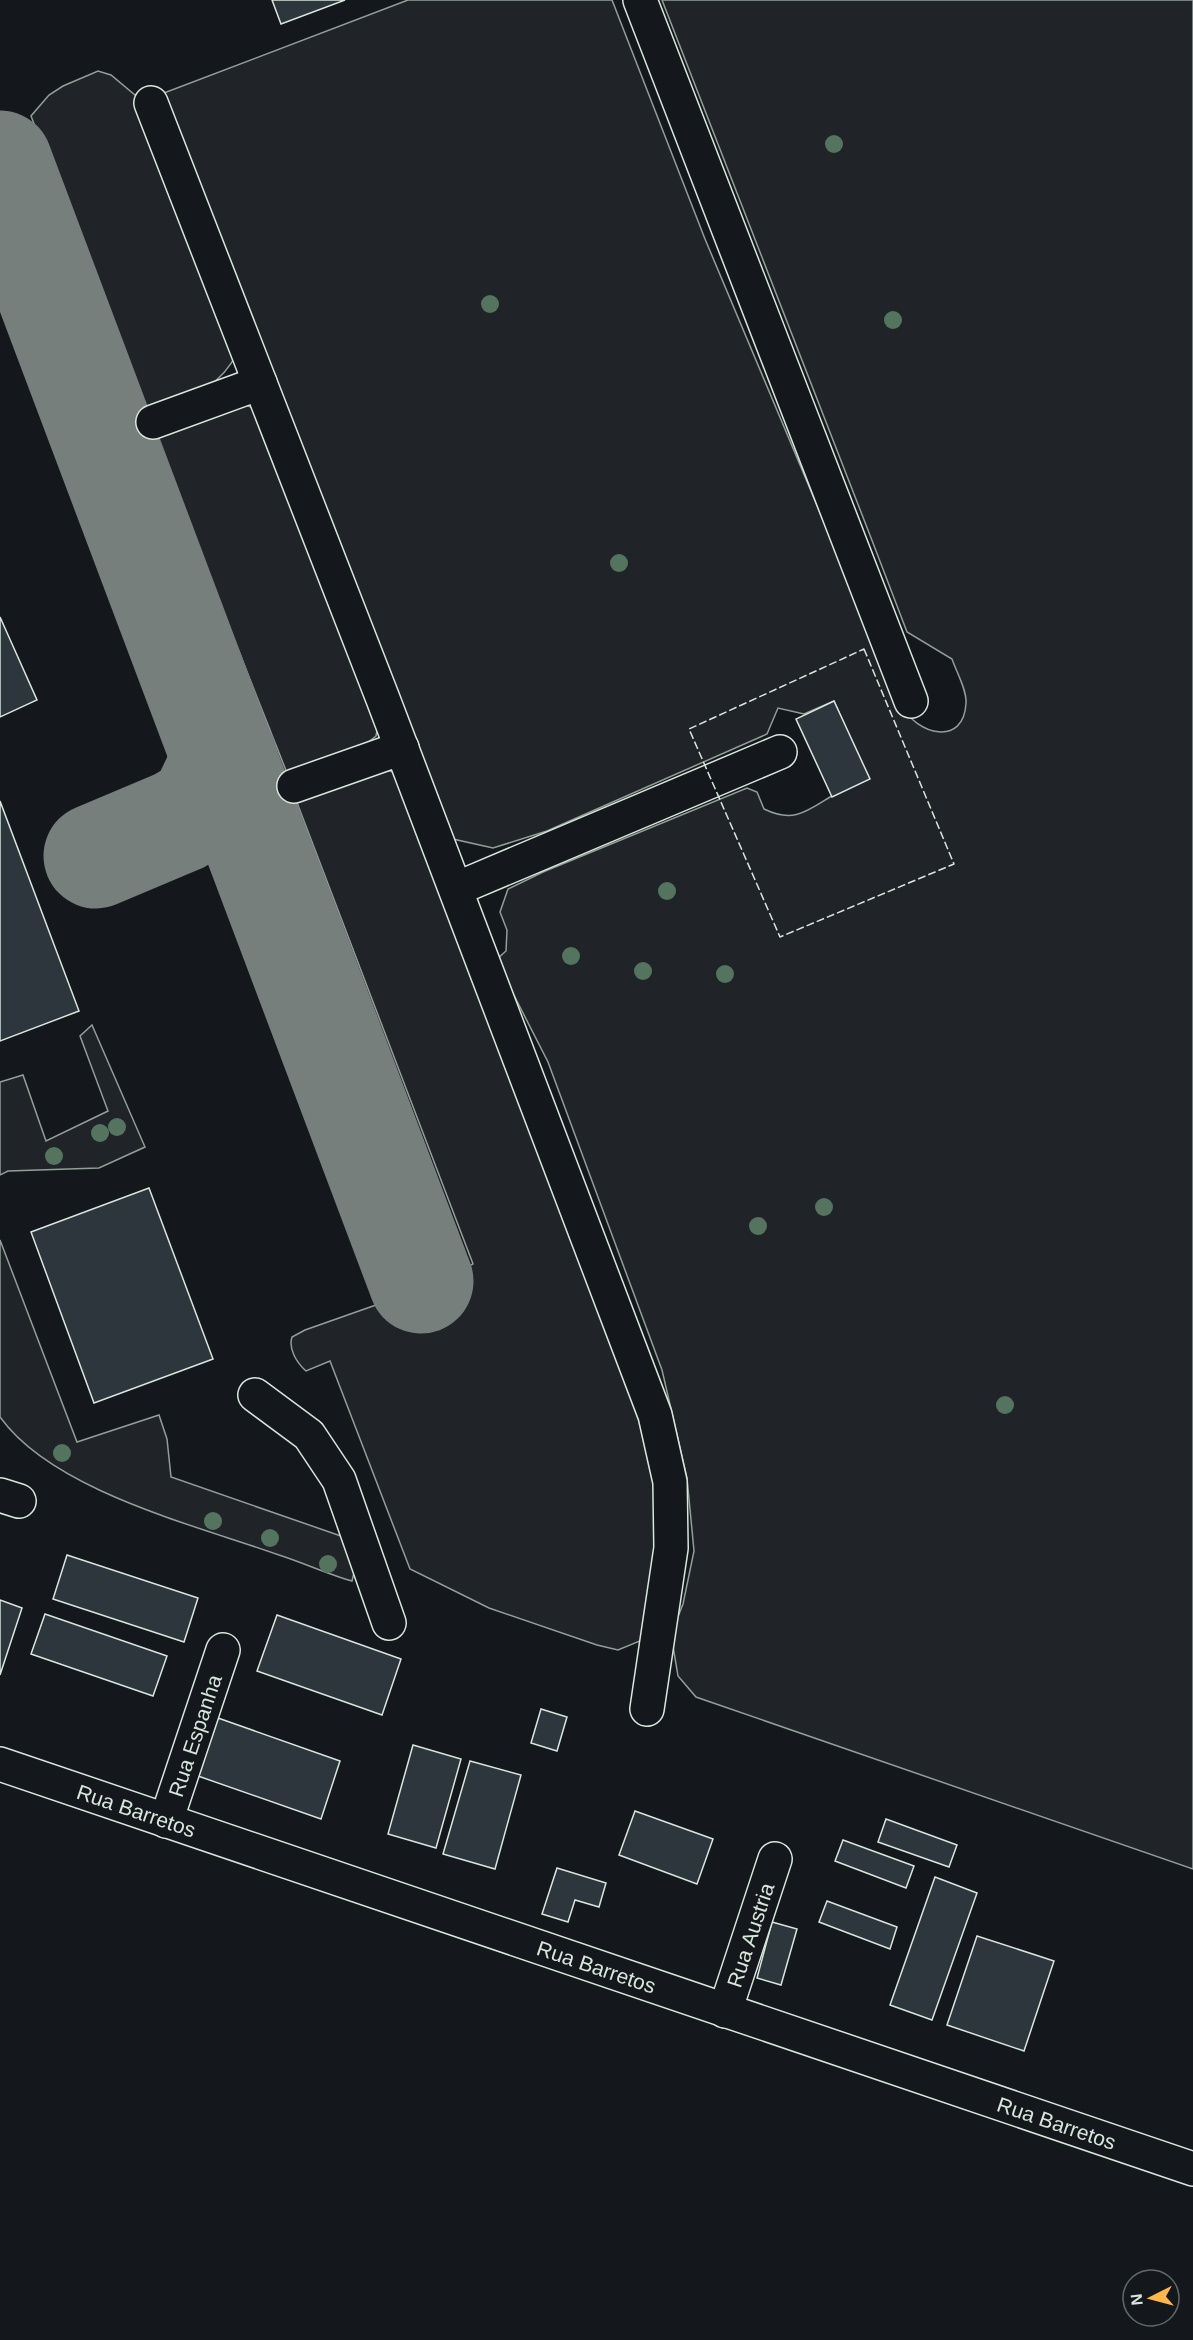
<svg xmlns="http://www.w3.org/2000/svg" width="1193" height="2340" font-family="Arial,sans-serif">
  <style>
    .green { fill: #202428; stroke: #939e99; stroke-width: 1.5 }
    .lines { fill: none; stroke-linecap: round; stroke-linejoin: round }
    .taxiway { stroke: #767f7c; stroke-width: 105 }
    .building { fill: #2c363c; stroke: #d8e6dc; stroke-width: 1.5 }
    .minor-casing { stroke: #d8e6dc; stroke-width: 36 }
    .minor { stroke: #14181c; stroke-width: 33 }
    .fence { stroke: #d8e6dc; stroke-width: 1.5; stroke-dasharray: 8 3; stroke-linecap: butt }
    .tree { fill: #55745f }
    .labels { text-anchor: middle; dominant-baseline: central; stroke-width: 4.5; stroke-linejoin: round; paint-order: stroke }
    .street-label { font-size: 21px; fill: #d8e6dc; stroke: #14181c }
  </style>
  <rect width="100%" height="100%" fill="#14181c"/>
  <g class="green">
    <path d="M408 0H612L705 239 901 705C917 735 964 747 966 703 967 690 956 671 952 659L907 632 873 543 662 0H1193V1869L696 1697 678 1676 671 1634 683 1604 694 1551 687 1478 662 1370 548 1062 496 960 506 951 507 930 500 912 508 889 543 872 747 788 757 792 764 809C793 823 806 812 830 797 842 790 856 785 869 779L834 701 804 714 778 708 767 734 547 831 493 848 453 839 237 353C218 392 183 399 146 415L31 116 49 95 63 86 98 71 111 75 135 95 164 93Z"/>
    <path d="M236 401 263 412 383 699 376 736 354 753 289 778 154 437Z"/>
    <path d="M380 767 393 772 655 1415 660 1617 640 1641 618 1650 597 1645 489 1608 410 1569 330 1361 306 1371C297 1363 288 1349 292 1337L305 1330 427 1287 473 1264 296 800Z"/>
    <path d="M92 1025 145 1147 99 1168 8 1171 0 1175V1082L23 1075 46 1141 108 1111 80 1036Z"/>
    <path d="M0 1240 77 1442 159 1415 167 1439 171 1477 361 1543 352 1581C327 1574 304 1563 279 1555 195 1525 53 1491 0 1417Z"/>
  </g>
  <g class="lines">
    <g class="taxiway">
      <path d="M0 163 421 1281"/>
      <path d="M96 856 179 821 201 808 225 758"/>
    </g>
  </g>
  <g class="building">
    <path d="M272 0H345L281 24Z"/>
    <path d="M0 617 37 700 0 717Z"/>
    <path d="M834 701 870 779 832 797 796 719Z"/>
    <path d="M0 801 79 1011 0 1041Z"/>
    <path d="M149 1188 213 1359 94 1403 31 1232Z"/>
    <path d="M67 1555 198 1598 184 1642 53 1599Z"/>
    <path d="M0 1600 22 1608 0 1675Z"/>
    <path d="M45 1614 167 1656 153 1696 31 1654Z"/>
    <path d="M277 1615 401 1659 382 1715 257 1671Z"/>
    <path d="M541 1709 567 1717 557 1751 531 1743Z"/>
    <path d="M218 1718 340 1761 321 1819 198 1776Z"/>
    <path d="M413 1745 461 1759 436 1848 388 1834Z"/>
    <path d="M470 1761 521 1775 495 1869 443 1854Z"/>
    <path d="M635 1811 713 1839 697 1884 619 1855Z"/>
    <path d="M886 1819 957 1845 949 1867 878 1842Z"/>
    <path d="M843 1840 914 1866 906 1888 835 1861Z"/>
    <path d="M557 1868 606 1883 599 1907 575 1900 568 1922 542 1914Z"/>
    <path d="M935 1877 977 1893 932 2020 890 2005Z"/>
    <path d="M827 1901 897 1927 890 1949 819 1922Z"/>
    <path d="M772 1922 797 1929 781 1985 757 1978Z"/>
    <path d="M977 1936 1054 1961 1024 2051 947 2025Z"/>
  </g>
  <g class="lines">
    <g class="minor-casing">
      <g id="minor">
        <path d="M640 0 911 701"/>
        <path d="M151 103 383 699 655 1415 670 1482 671 1548 647 1709"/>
        <path d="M153 422 260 383"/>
        <path d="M294 786 402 748"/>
        <path d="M456 889 780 752"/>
        <path d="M255 1395 309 1435 339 1480 389 1623"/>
        <path d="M0 1495 19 1501"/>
        <path id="s1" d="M0 1764 1193 2169"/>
        <path id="s2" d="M166 1821 223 1650"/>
        <path id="s3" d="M725 2011 775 1859"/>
      </g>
    </g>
    <use href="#minor" class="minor"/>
    <path class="fence" d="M864 649 954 864 780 937 689 729Z"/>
  </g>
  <g class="tree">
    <circle cx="834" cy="144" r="9"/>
    <circle cx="490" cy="304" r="9"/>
    <circle cx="893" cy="320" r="9"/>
    <circle cx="619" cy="563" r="9"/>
    <circle cx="667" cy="891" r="9"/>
    <circle cx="571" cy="956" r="9"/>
    <circle cx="643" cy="971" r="9"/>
    <circle cx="725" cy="974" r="9"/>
    <circle cx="117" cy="1127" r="9"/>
    <circle cx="100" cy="1133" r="9"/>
    <circle cx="54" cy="1156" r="9"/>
    <circle cx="824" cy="1207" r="9"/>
    <circle cx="758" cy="1226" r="9"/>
    <circle cx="1005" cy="1405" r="9"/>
    <circle cx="62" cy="1453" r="9"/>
    <circle cx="213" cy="1521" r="9"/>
    <circle cx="270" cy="1538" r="9"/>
    <circle cx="328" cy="1564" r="9"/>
  </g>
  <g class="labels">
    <g class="street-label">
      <text stroke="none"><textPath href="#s2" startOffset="90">Rua Espanha</textPath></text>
      <text stroke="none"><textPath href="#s1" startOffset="144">Rua Barretos</textPath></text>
      <text stroke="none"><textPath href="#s3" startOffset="80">Rua Austria</textPath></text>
      <text stroke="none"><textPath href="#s1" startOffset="630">Rua Barretos</textPath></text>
      <text stroke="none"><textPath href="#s1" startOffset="1116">Rua Barretos</textPath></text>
    </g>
  </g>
  <g transform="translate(1151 2298) rotate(264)"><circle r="28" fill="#14181c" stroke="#626a69" stroke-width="1.5"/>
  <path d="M0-4.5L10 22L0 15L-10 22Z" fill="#ffb74d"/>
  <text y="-9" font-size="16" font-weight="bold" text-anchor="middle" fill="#d8e6dc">N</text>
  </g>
</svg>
